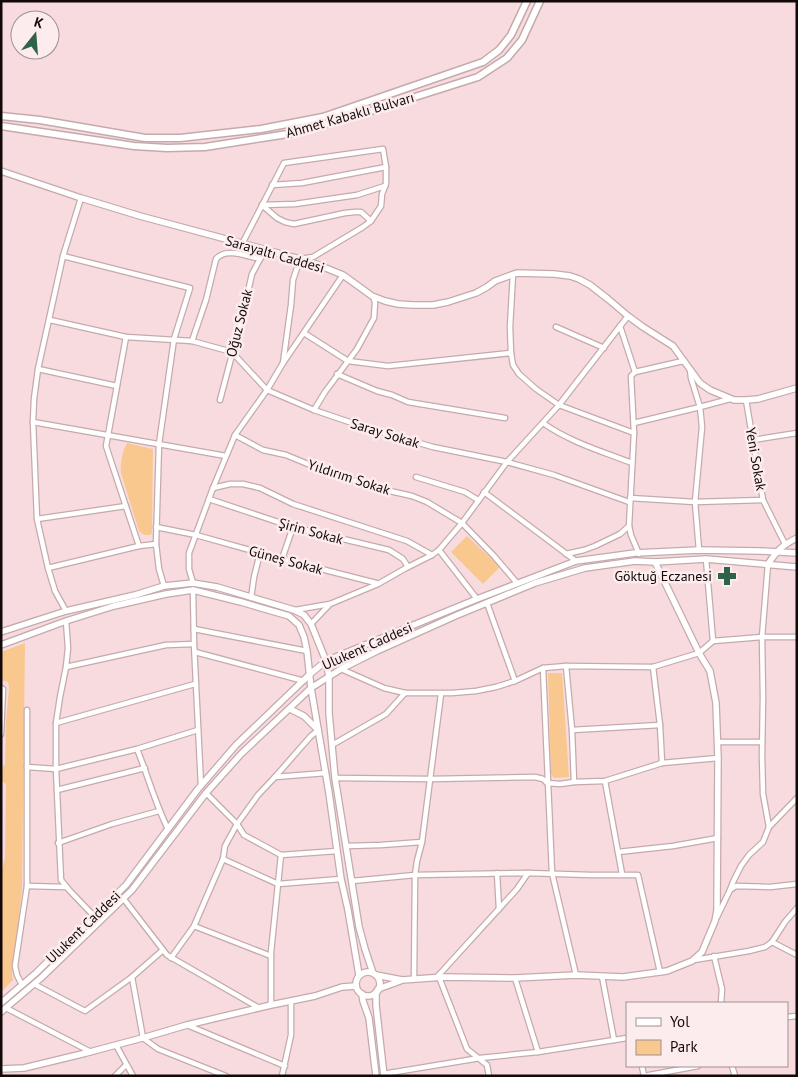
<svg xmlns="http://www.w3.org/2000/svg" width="798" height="1077" font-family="'PT Sans',sans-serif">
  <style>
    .green { fill: #f9c88e }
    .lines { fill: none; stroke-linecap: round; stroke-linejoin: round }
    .minor-casing { stroke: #c5aaac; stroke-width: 7 }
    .tertiary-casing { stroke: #c5aaac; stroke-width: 8 }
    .secondary-casing { stroke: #c5aaac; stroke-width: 9 }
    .minor { stroke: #fff; stroke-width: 4.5 }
    .tertiary { stroke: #fff; stroke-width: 5.5 }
    .secondary { stroke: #fff; stroke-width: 6 }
    .labels { text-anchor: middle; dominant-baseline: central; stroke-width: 5; stroke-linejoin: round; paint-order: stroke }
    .street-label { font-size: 14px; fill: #12090a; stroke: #fdeced }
    .poi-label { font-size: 14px; fill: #12090a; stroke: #fdeced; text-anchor: end }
  </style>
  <rect width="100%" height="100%" fill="#f8dbde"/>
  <g class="green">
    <path d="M127 443 153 449 152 533 150 535H144L139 531 121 473C120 464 122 452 127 443Z"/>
    <path d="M467 536 500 567 483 584 451 552Z"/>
    <path d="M25 643 22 889 12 975 13 980 1 992V872L5 858 6 784 2 781V767L5 765 6 721 9 688 8 682 1 680V652Z"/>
    <path d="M548 673H562L569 777 554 778 551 774Z"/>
  </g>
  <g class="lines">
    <g class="minor-casing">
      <g id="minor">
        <path d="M272 185 302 183 386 167"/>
        <path d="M262 205 295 204 357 195 385 186"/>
        <path d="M262 205 277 218 285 222 294 224 345 213 355 212H361L371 221"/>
        <path d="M242 244 284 163 383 149 386 167V184L382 194 381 206 371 221 363 227 313 257 300 259 293 280 291 305 283 363"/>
        <path d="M63 256 190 288 174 339 159 444 156 544 159 569 164 586"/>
        <path d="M50 320 126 337 192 341 232 352 267 390 314 410 367 428 433 447 507 462 554 475 629 502"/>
        <path d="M620 326 635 372"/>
        <path d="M556 327 604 348"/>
        <path d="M304 333 348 361 388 366 511 353 513 365 519 374 536 389 559 405 634 433"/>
        <path d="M126 337 106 446 139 546"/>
        <path d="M192 341 206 300 216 259C226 247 246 256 260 259"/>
        <path d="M511 353 510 327 513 274"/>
        <path d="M38 369 117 386"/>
        <path d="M337 374 377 391 392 395 408 402 505 418"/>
        <path d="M220 400 243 313 252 274 260 259 266 250"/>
        <path d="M746 400 763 500 785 544"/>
        <path d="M314 410 325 392 357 349 374 318 375 302 373 297"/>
        <path d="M33 422 226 456"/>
        <path d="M543 423C570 442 601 451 632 463"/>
        <path d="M634 423 700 407 691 378 690 370"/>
        <path d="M235 435 263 450 286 455 332 474 381 489 412 496 427 502 462 523 494 556 517 583"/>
        <path d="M753 440 797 433"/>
        <path d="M416 477 465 492 478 500"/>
        <path d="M213 488 230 484H243L260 488 293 504 407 541 432 555"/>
        <path d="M484 492 576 561"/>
        <path d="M630 498 695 502 763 500"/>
        <path d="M209 499 293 527 389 550 403 559 408 567"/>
        <path d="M37 519 126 506"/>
        <path d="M156 527 196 535 282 559 376 583"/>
        <path d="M439 550 477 599"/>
        <path d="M699 550 695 502 702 427 700 407 730 399"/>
        <path d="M566 554 584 550 595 546 620 534 629 526"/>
        <path d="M639 554 631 535 629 526 634 433 631 376 635 372 683 361"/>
        <path d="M282 559 293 527"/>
        <path d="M706 559 713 641"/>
        <path d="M48 568 139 546 156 544"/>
        <path d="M193 583 189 569V553L213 488 235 435 267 390 283 363 343 275"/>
        <path d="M193 590 194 644 201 786"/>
        <path d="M251 598 254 577 260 553"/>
        <path d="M487 603 515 681"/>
        <path d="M295 610 330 604 378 584 406 568 432 555 439 550 462 523 507 462 559 405 628 316"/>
        <path d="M66 611 55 591 48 568 37 519 33 422 34 399 38 369 63 256 81 198"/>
        <path d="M66 621 68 648 66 667 60 697 56 723V769L61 880 70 891 94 916"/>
        <path d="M311 624 329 605"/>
        <path d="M194 629 307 651"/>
        <path d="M195 652 304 681"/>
        <path d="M566 666 572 730 574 782"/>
        <path d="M66 667 166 645 194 644"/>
        <path d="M653 667 660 725 662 763"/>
        <path d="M543 668 552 873 576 975"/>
        <path d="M341 669 384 688 405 693H452L476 691 496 687 515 681 543 668 566 666 653 667 699 653 713 641 762 637H797"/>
        <path d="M1 688 3 689 1 734"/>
        <path d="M56 723 195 684"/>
        <path d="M572 730 660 725"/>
        <path d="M718 742H762"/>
        <path d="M332 745 386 714 405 693"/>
        <path d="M137 749C148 776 155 803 168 829"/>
        <path d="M27 767 56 769 137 749 198 730"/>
        <path d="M275 777 310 737 318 730"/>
        <path d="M335 778 431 779 535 777 543 779 547 783 560 784 574 782 605 781 662 763 718 758"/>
        <path d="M605 781 622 874"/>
        <path d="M57 790 145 768"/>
        <path d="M206 793 237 824 244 835 281 855 337 851"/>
        <path d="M769 827 797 798"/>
        <path d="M58 843 112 824 159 811"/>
        <path d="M347 846 381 845 422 842"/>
        <path d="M618 852 673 846 718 838"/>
        <path d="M223 859 278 884 341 879"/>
        <path d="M497 873 499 909"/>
        <path d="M352 881 415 875 528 873 591 875H638L660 972"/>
        <path d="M27 886 66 887"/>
        <path d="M730 890 733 882 741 866 749 855 763 842 769 827 763 794 762 756 763 697 762 637 768 564"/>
        <path d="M123 898 167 955 259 1008"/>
        <path d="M717 917 730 890 736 886 770 887 797 884"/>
        <path d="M194 926 271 956"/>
        <path d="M772 942 797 955"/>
        <path d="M714 956 722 989 721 1003"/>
        <path d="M171 958 194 926 223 859 225 846 237 824 258 795 275 777 326 773"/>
        <path d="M694 960 749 951 765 947 772 942 785 922 797 908"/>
        <path d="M602 976 614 1040"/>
        <path d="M132 977 143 1038 158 1049 226 1076"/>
        <path d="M437 977 517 889 528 873"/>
        <path d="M439 977 467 1049 487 1065 489 1076"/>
        <path d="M515 978 538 1052"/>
        <path d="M414 979 415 875 417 861 422 842 441 694"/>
        <path d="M34 984 85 1011 132 977 163 950"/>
        <path d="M22 985 17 975 15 966 27 886V710"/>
        <path d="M271 1005V952L281 855"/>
        <path d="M6 1008 91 1052"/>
        <path d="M787 1017 797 1016"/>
        <path d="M187 1025 285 1066"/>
        <path d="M116 1045 133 1076"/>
        <path d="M642 1066 644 1076"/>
        <path d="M732 1066 735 1076"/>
        <path d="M383 1074 480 1058 538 1052 627 1038"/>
        <path d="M115 1076 126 1065"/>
        <path d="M282 1076 291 1035V1001"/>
        <path d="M644 1076 698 1066"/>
      </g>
    </g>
    <g class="tertiary-casing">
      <g id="tertiary">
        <path d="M1 171 81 198 140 216 311 262 343 275 372 296 385 301 398 304 413 305H433L448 302 476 293 487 287 495 281 517 273 554 274 570 276 579 279 590 285 608 299 628 316 643 327 673 346 700 383 710 390 734 400H746L758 399 797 388"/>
        <path d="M768 564C777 551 782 545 797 538"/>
        <path d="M1 632 66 611 135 595 164 586 193 583 217 587 294 610 304 615 311 624 326 661 329 677V713L335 778 359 927 365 949 373 973"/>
        <path d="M1 645 66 621 114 606 166 594 193 590 241 602 289 616 299 625 304 637 307 651 311 688 329 793 341 879 348 910 359 975"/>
        <path d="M290 709 304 716 318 730"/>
        <circle cx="368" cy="984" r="12"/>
        <path d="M376 975 402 980 444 977 515 978 576 975 623 977 667 971 692 961 702 952 715 921 717 910 718 758 716 703 710 671 699 653 655 562"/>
        <path d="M378 989 400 981"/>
        <path d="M376 992V1005L384 1076"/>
        <path d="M362 994 363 1001 369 1018 376 1076"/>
        <path d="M1 1003 36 973 126 885 198 789 236 745 310 674 326 661 477 599 576 561 635 553 699 550 760 551 797 553"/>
        <path d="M1 1012 41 978 132 890 206 793 241 754 311 688 341 669 377 651 455 616 535 583 585 568 635 561 655 562 706 559 797 567"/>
        <path d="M1 1069 24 1068 86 1053 146 1037 187 1025 271 1005 315 996 342 987 356 986"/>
      </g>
    </g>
    <g class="secondary-casing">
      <g id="secondary">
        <path d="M1 116 40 120 145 138H180L261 129 323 117 483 62 499 50 511 35 527 1"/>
        <path d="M1 126 134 146 167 148 205 147 294 133 358 115 478 77 507 58 522 40 540 1"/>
      </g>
    </g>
    <use href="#minor" class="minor"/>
    <use href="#tertiary" class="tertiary"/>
    <use href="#secondary" class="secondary"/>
  </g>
  <defs>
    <g id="pharmacy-bare" transform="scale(1.5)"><path d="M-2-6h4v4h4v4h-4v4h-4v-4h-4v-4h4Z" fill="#2e6349" stroke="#fdeced" stroke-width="2.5" paint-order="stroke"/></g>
  </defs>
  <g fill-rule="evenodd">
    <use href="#pharmacy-bare" x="727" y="576"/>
  </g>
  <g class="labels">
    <g class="street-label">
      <text transform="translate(350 115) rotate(-16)">Ahmet Kabaklı Bulvarı</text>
      <text transform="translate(275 254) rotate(16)">Sarayaltı Caddesi</text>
      <text transform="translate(239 323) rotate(-76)">Oğuz Sokak</text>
      <text transform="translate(385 433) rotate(17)">Saray Sokak</text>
      <text transform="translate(756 459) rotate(80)">Yeni Sokak</text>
      <text transform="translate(349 477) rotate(18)">Yıldırım Sokak</text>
      <text transform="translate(311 531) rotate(15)">Şirin Sokak</text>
      <text transform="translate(286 560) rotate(15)">Güneş Sokak</text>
      <text transform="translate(367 646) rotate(-24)">Ulukent Caddesi</text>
      <text transform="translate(83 927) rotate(-44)">Ulukent Caddesi</text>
    </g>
    <g class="poi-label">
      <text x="712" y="576">Göktuğ Eczanesi</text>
    </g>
  </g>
  <rect width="798" height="1077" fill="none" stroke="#12090a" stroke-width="5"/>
  <rect x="626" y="1002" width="162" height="65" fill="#fdeced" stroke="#9f9192"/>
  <rect x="636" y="1018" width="25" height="8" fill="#ffffff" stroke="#9f9192"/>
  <text x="670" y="1027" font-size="15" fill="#12090a">Yol</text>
  <rect x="636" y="1040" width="25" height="15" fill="#f9c88e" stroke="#9f9192"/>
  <text x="670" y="1052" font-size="15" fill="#12090a">Park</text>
  <g transform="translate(35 35) rotate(17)"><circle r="24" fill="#fdeced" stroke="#9f9192"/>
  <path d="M0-4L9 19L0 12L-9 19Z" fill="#2e6349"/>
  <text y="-8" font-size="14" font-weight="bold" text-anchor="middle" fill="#12090a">K</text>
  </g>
</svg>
